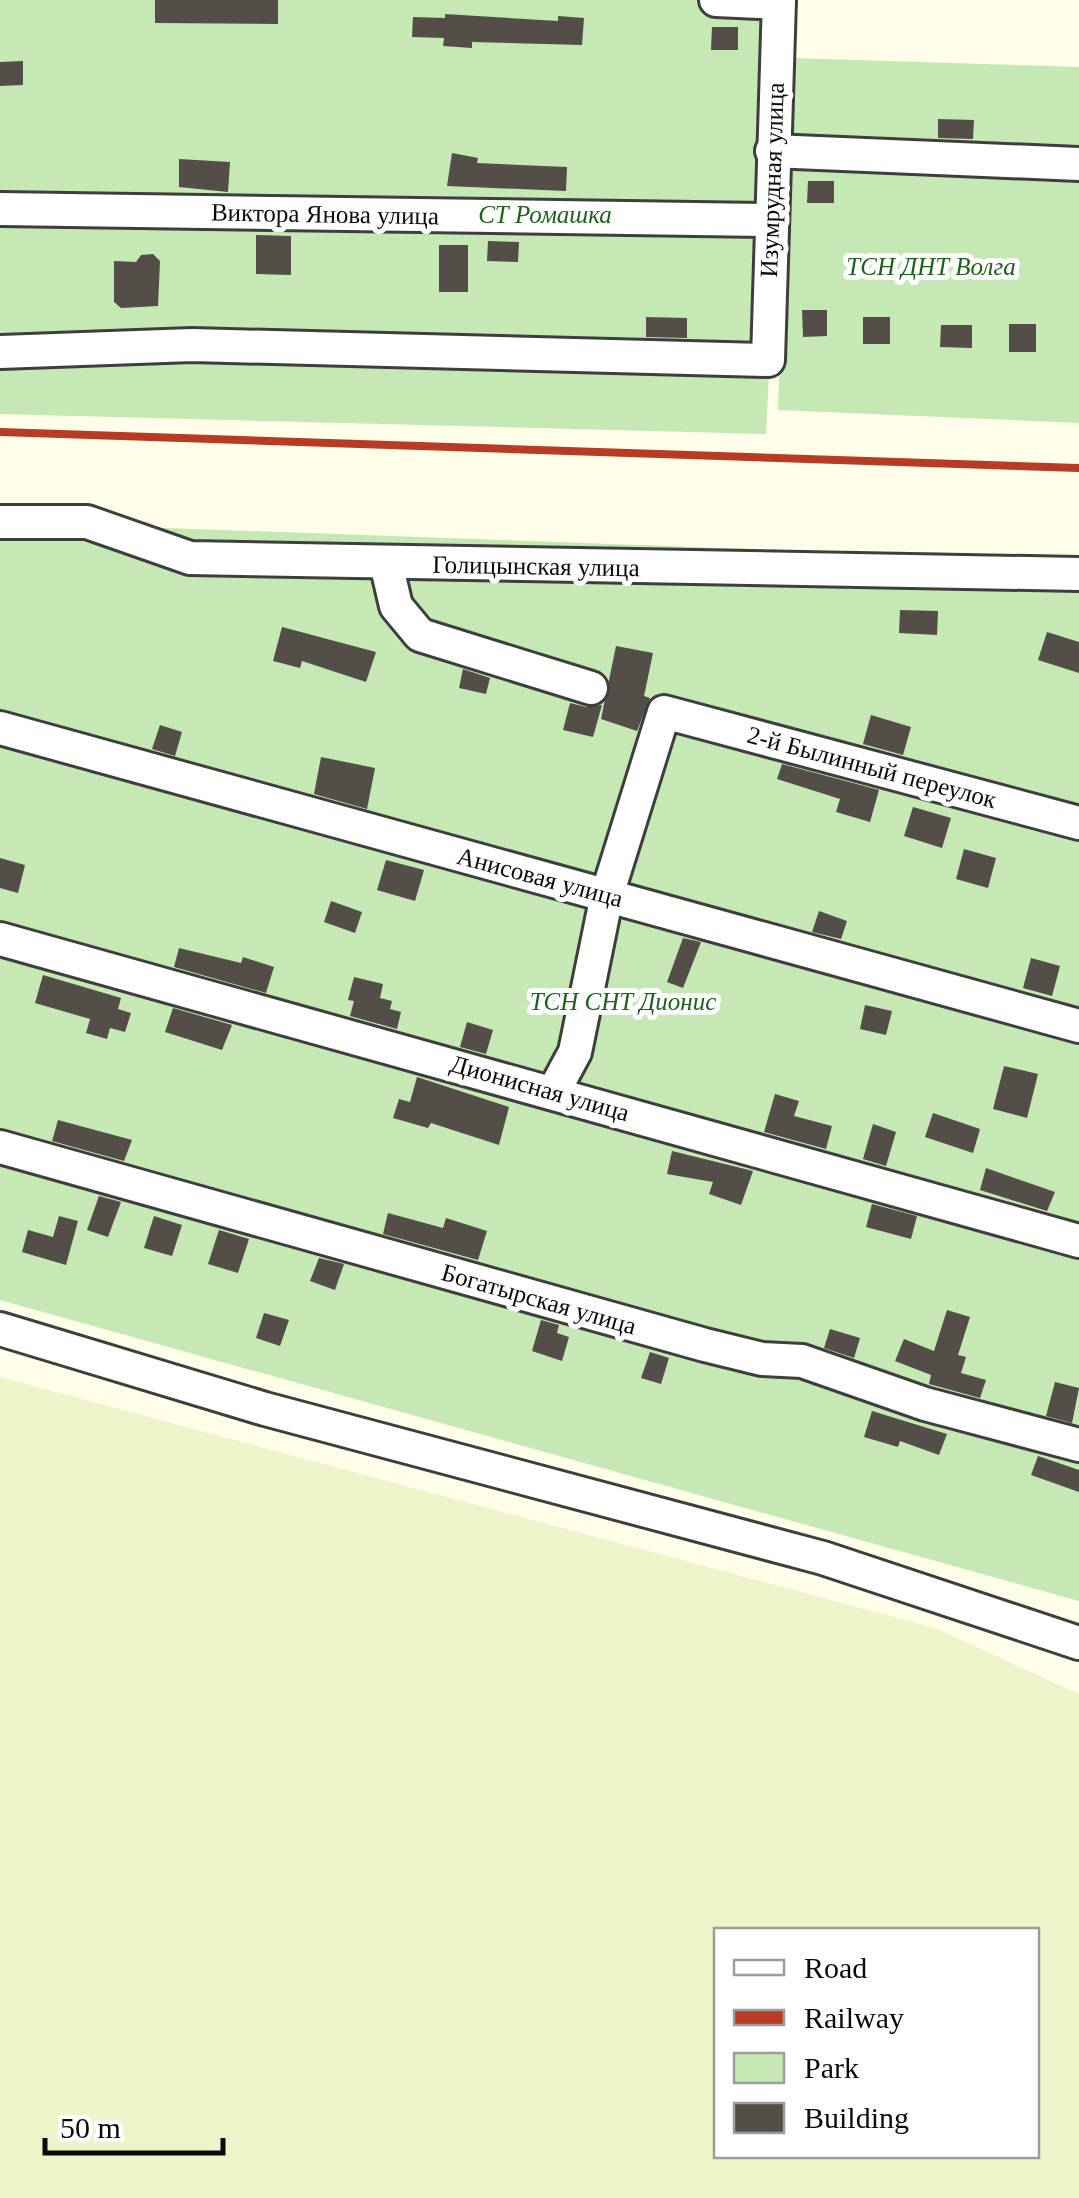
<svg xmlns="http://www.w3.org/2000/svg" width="1079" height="2198" font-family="'Times New Roman',serif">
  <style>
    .farmland { fill: #eff3ca; fill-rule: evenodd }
    .green { fill: #c5e8b4 }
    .building { fill: #534e47 }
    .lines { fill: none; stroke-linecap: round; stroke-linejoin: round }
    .minor-casing { stroke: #3e3e3e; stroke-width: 38 }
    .minor { stroke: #fff; stroke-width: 32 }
    .rail { stroke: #b83b26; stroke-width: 8 }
    .labels { text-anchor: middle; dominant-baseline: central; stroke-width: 10; stroke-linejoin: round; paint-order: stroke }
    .street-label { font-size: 25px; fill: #0b0b0b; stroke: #fff }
    .park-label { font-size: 25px; font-style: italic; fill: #1e611d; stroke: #fff }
  </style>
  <rect width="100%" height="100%" fill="#ffffe9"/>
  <path class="farmland" d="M0 1377 935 1628 1079 1694V2198H0ZM716 1930H1036V2156H716Z"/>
  <g class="green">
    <path d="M0 0H788L766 434 0 414Z"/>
    <path d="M791 58 1079 67V423L778 410Z"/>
    <path d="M0 522 837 552 1079 568V1601L0 1300Z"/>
  </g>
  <g class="building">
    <path d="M155 0H278V24L155 23Z"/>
    <path d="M445 14 558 21V16L584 18 582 45 472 42V48L443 46 444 38 412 37 413 17 445 18Z"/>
    <path d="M712 27H738V50H711Z"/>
    <path d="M23 61V85L0 86V62Z"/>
    <path d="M938 119 974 120 973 139 938 138Z"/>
    <path d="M452 153 478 158 477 163 567 167 566 191 447 186Z"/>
    <path d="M179 159 230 162 228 192 179 187Z"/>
    <path d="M808 181H834V203H807Z"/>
    <path d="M256 235 291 236V275L256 274Z"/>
    <path d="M488 241 519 242 518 262 487 261Z"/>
    <rect x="439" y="245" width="29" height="47"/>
    <path d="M153 254 160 261 158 306 121 308 114 302V261L136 262 141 255Z"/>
    <path d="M802 310H827V336L803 337Z"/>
    <path d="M646 317 687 318V338L646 337Z"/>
    <rect x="863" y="317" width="27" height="27"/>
    <rect x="1009" y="324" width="27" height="28"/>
    <path d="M941 325H972V348L940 347Z"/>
    <path d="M900 610 938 611 937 635 899 633Z"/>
    <path d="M282 627 376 652 366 682 302 661 300 668 273 661Z"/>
    <path d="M1047 632 1079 642V673L1038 660Z"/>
    <path d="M616 646 653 653 644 696 650 698 637 731 601 719Z"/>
    <path d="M463 669 490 678 486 694 459 688Z"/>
    <path d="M570 703 586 707 602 705 593 737 563 730Z"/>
    <path d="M871 715 911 727 903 755 863 744Z"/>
    <path d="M160 725 182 732 175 756 152 749Z"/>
    <path d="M321 757 375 768 367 809 314 794Z"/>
    <path d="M782 764 879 790 870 822 836 812 840 799 777 779Z"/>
    <path d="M913 807 951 818 942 848 904 836Z"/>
    <path d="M964 849 996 858 988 888 956 879Z"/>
    <path d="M0 858 25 865 18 893 0 888Z"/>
    <path d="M386 860 424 870 415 901 377 890Z"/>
    <path d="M331 901 362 912 355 933 324 922Z"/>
    <path d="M819 911 847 921 841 939 812 932Z"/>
    <path d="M683 938 701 942 683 988 667 982Z"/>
    <path d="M179 948 241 963 243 957 274 967 266 993 174 967Z"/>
    <path d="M1031 958 1060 966 1052 996 1023 988Z"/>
    <path d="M43 975 121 998 118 1009 131 1013 125 1032 110 1028 107 1039 86 1033 90 1019 35 1003Z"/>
    <path d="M354 977 383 984 380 998 392 1001 390 1009 401 1012 397 1029 350 1016 354 1001 348 1000Z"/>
    <path d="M865 1005 892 1011 886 1035 860 1029Z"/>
    <path d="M173 1008 232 1025 222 1050 165 1032Z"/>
    <path d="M467 1022 493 1030 486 1054 460 1047Z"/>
    <path d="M1004 1066 1038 1074 1027 1118 993 1109Z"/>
    <path d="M417 1077 509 1107 499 1145 431 1123 428 1128 393 1118 399 1099 410 1102Z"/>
    <path d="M775 1094 799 1101 794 1116 832 1126 826 1149 764 1132Z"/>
    <path d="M933 1113 980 1129 973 1153 925 1137Z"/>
    <path d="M58 1120 132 1140 124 1161 52 1141Z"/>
    <path d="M873 1124 896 1132 886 1166 863 1159Z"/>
    <path d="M672 1151 753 1171 741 1205 709 1194 713 1182 667 1174Z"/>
    <path d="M986 1168 1055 1192 1047 1211 980 1190Z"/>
    <path d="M99 1196 121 1202 108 1237 87 1230Z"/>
    <path d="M872 1204 917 1216 911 1239 866 1227Z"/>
    <path d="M388 1213 443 1228 446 1218 487 1231 478 1260 383 1234Z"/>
    <path d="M59 1216 78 1221 66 1265 22 1252 28 1230 53 1237Z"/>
    <path d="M154 1216 182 1225 172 1256 144 1248Z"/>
    <path d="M219 1230 249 1239 238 1273 208 1264Z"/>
    <path d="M319 1258 344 1264 335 1290 310 1281Z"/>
    <path d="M947 1310 970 1317 958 1355 966 1357 961 1373 986 1380 980 1398 929 1384 931 1375 895 1361 904 1339 934 1351Z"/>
    <path d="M264 1313 289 1320 280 1346 256 1338Z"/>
    <path d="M541 1320 559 1325 557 1333 569 1337 562 1361 532 1351Z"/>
    <path d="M830 1329 860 1338 854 1358 824 1348Z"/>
    <path d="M650 1352 669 1358 661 1384 641 1378Z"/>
    <path d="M1055 1382 1079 1388 1072 1423 1046 1416Z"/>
    <path d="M872 1411 947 1434 939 1455 900 1441 898 1447 864 1437Z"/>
    <path d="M1038 1456 1079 1470V1492L1031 1475Z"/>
  </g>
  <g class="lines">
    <g class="minor-casing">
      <g id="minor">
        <path d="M716 0 778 3"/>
        <path d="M772 151 1079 164"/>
        <path d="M0 209 770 220"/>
        <path d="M0 352 192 345 768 360 779 0"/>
        <path d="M0 522H87L190 558 1079 574"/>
        <path d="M386 563 396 606 420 635 591 688"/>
        <path d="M0 728 1079 1026"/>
        <path d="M0 939 1079 1241"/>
        <path d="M554 1091 575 1052 607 895 664 712 1079 823"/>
        <path d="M0 1147 705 1345 762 1359 802 1361 925 1404 1079 1445"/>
        <path d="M0 1329 265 1409 823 1558 1079 1643"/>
      </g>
    </g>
    <use href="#minor" class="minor"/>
    <path class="rail" d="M0 432 1079 468"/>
  </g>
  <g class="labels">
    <g class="street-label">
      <text transform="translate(772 180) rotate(-88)">Изумрудная улица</text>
      <text transform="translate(325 214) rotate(1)">Виктора Янова улица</text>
      <text transform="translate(536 566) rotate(1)">Голицынская улица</text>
      <text transform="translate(872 767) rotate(15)">2-й Былинный переулок</text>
      <text transform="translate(540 877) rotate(15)">Анисовая улица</text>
      <text transform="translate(540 1088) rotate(16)">Дионисная улица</text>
      <text transform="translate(539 1299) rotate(16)">Богатырская улица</text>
    </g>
    <g class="park-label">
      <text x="545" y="214">СТ Ромашка</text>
      <text x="931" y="266">ТСН ДНТ Волга</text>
      <text x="623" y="1001">ТСН СНТ Дионис</text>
    </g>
  </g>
  <rect x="714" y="1928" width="325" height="230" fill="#ffffff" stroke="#9d9d9d" stroke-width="2.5"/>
  <rect x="734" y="1960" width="50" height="15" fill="#ffffff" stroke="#9d9d9d" stroke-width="2.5"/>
  <text x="804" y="1978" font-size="30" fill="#0b0b0b">Road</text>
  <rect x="734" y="2010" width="50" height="15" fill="#b83b26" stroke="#9d9d9d" stroke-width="2.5"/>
  <text x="804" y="2028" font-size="30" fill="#0b0b0b">Railway</text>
  <rect x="734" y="2053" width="50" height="30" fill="#c5e8b4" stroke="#9d9d9d" stroke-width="2.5"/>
  <text x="804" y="2078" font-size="30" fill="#0b0b0b">Park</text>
  <rect x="734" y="2103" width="50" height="30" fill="#534e47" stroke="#9d9d9d" stroke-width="2.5"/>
  <text x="804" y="2128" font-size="30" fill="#0b0b0b">Building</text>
  <path d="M45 2138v15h178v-15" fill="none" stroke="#0b0b0b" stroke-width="5"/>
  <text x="60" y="2138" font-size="30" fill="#0b0b0b" stroke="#ffffff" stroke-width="8" paint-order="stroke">50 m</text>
</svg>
